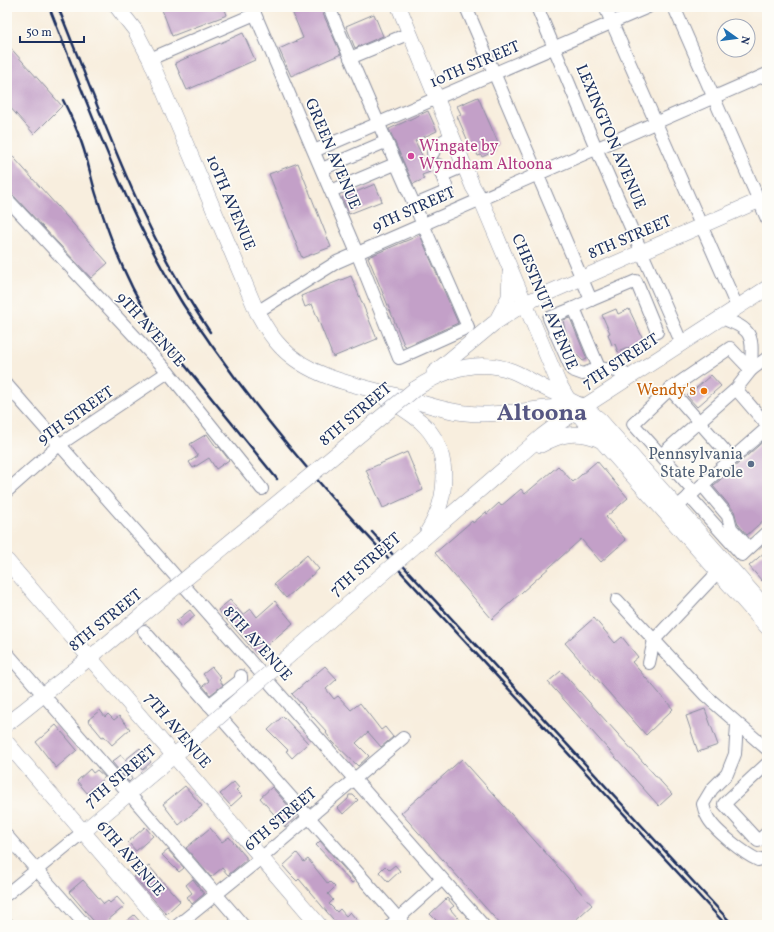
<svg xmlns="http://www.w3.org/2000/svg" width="774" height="932" font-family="Vollkorn,serif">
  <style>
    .building { fill: #c3a0c8 }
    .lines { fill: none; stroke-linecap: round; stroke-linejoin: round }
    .minor-casing { stroke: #8a8e9e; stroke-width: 14 }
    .major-casing { stroke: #8a8e9e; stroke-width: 16 }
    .highway-casing { stroke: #8a8e9e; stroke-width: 20 }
    .minor { stroke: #fff; stroke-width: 12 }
    .major { stroke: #fff; stroke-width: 15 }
    .highway { stroke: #fff; stroke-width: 18 }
    .rail { stroke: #1b2f5e; stroke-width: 2.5 }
    .major-bridge-casing { stroke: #8a8e9e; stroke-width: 16; stroke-linecap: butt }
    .major-bridge { stroke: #fff; stroke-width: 15 }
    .hotel-dot { fill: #d1479c; stroke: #fdfcf7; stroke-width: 1.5 }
    .food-dot { fill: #e8710a; stroke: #fdfcf7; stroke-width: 1.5 }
    .service-dot { fill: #5c6f8a; stroke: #fdfcf7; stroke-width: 1.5 }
    .labels { text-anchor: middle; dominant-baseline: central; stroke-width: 3.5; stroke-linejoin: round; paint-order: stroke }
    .street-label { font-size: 16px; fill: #1b2f5e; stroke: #fdfcf7 }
    .hotel-label { font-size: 16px; fill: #b23c85; stroke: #fdfcf7; text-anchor: start }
    .food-label { font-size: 16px; fill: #c56008; stroke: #fdfcf7; text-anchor: end }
    .service-label { font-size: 16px; fill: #4e5e75; stroke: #fdfcf7; text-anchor: end }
    .town-label { font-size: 24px; font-weight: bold; fill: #565783; stroke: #fdfcf7 }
  </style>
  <rect width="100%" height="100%" fill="#fdfcf7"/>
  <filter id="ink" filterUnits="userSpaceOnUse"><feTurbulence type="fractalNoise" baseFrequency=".025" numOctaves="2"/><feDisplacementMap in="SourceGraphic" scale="8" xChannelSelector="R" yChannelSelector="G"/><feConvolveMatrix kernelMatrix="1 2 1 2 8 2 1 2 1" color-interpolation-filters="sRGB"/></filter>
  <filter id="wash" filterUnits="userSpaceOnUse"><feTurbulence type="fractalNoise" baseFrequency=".012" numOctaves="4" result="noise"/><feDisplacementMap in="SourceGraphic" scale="16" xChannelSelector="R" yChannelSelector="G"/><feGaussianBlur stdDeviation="0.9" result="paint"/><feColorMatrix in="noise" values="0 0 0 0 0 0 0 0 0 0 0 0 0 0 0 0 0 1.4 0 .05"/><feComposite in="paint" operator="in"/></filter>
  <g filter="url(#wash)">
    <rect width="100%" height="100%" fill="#f8eede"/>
    <g id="blocks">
      <g class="building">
        <path d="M161 7H224L227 15 172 36Z"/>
        <path d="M296 7H320L341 54 291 76 279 49 303 38 291 9Z"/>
        <path d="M374 14 383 36 355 48 346 26Z"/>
        <path d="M243 33 255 60 187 90 175 63Z"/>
        <path d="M7 44 62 106 34 134 7 104Z"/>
        <path d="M478 97 499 145 494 148 495 151 482 157 481 155 478 156 474 147 471 148 457 116 461 114 457 106Z"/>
        <path d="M428 111 437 131 415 141 430 172 422 175 424 179 413 184 389 129Z"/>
        <path d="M7 150 108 263 91 278 12 194 7 191Z"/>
        <path d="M298 163 331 247 302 258 269 174Z"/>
        <path d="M375 184 382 201 349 214 342 198Z"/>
        <path d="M420 235 458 323 405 347 368 257Z"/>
        <path d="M351 276 377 339 333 357 312 304 305 307 301 296Z"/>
        <path d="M616 309 618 314 629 309 644 341 618 352 615 344 612 345 608 334 610 333 602 315Z"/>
        <path d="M570 318 587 359 583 361 574 352 565 330 563 320Z"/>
        <path d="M711 375 721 386 697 407 687 396Z"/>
        <path d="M207 434 217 448 219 447 229 460 216 469 209 458 193 468 189 462 198 456 190 444Z"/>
        <path d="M767 438V517L747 535 738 524 734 511 713 486Z"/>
        <path d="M407 452 423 490 383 508 366 470Z"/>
        <path d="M597 461 628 498 606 517 626 540 601 562 581 539 492 619 435 553 472 521 473 523 486 512 487 514 499 503 501 506 521 489 525 494 558 466 573 482Z"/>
        <path d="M767 550V576L762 581 749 566Z"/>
        <path d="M307 555 319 569 286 598 274 584Z"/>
        <path d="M230 600 243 615 251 609 257 617 275 601 293 623 257 654 218 610Z"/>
        <path d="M190 610 195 616 181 627 176 621Z"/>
        <path d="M594 618 615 643 622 637 638 657 632 662 673 709 646 735 565 643Z"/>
        <path d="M325 666 337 679 326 689 334 699 338 696 351 710 360 703 381 730 385 727 393 737 381 747 368 732 356 743 369 756 358 766 332 741 326 733 327 732 292 694Z"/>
        <path d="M212 667 221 678 219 680 223 685 210 695 203 686 209 681 203 674Z"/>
        <path d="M561 671 672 794 659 806 548 682Z"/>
        <path d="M705 709 718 745 698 752 686 716Z"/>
        <path d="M100 710 105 717 108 714 114 720 119 716 130 729 112 745 104 736 102 737 88 720Z"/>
        <path d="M283 716 308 743 292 758 286 751 288 750 268 730Z"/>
        <path d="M56 725 77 750 56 768 36 742Z"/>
        <path d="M140 748 151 762 142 770 139 765 129 774 132 779 129 782 112 762 121 755 125 760Z"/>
        <path d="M462 759 592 905 570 925H501L401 813Z"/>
        <path d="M90 769 93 773 97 770 105 777 87 793 77 781Z"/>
        <path d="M234 782 239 788 236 790 242 796 231 806 220 794Z"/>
        <path d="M185 786 202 806 179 825 163 804Z"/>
        <path d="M272 787 297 816 285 827 260 798Z"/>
        <path d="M349 795H353L358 800 343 814 338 808 348 799Z"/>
        <path d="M145 827 153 836 136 851 128 842Z"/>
        <path d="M210 828 222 842 229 837 246 857V860L228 875 222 868 211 877 186 848Z"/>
        <path d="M320 841 355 881 352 883 316 845Z"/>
        <path d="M168 850 184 868 179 872 162 855Z"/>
        <path d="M297 853 304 862 308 859 328 884 330 882 335 887 328 894 333 900 329 904 337 912 340 909 346 916 350 912 361 925H338L299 879 297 881 290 874 283 866Z"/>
        <path d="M395 865 400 871 388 882 379 872 385 866 389 870Z"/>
        <path d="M149 866 180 901 166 914 134 877Z"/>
        <path d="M193 879 204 894 192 904 187 897 192 893 186 885Z"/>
        <path d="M83 880 104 904 108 901 110 903 117 897 125 906 102 925H97L69 892Z"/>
        <path d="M447 898 454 906 450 909 464 925H432L437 921 430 914Z"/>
        <path d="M134 915 143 925H122Z"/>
      </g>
    </g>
  </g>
  <g filter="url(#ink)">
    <use href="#blocks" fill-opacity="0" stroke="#8a8e9e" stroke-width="1"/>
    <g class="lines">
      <g class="minor-casing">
        <g id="minor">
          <path d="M252 7 357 253 399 358 468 327C422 220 373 115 329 7"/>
          <path d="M466 7 591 300 574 308 599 368"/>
          <path d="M537 7 596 148 682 344"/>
          <path d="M605 7 734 300"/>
          <path d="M674 7 767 219"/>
          <path d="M350 58 410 33"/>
          <path d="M150 59 255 14"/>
          <path d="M314 151 648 7"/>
          <path d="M433 153 436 145 452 136"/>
          <path d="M322 169 385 142"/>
          <path d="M443 175 464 166"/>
          <path d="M331 191 395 164"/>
          <path d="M7 199 168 372 262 489"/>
          <path d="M415 205 448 191 438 165"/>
          <path d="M591 300 636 281 657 332"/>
          <path d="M574 308 549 318 572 370 583 374 599 368 623 372"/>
          <path d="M257 312 337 262 767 74"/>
          <path d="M721 318C756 330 752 337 751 370"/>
          <path d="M7 385 483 925"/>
          <path d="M670 389 732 459"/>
          <path d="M736 389 767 425"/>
          <path d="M661 455 736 389 751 370 767 358"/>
          <path d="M702 485 728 516 731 528 749 548"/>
          <path d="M7 491 59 445 168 372"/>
          <path d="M694 492 633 424 670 389 730 348 751 370"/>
          <path d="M689 496 742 555"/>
          <path d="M677 507 767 428"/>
          <path d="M743 554 767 532"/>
          <path d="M617 600 705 695 767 749"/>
          <path d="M144 631 404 925"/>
          <path d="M7 653 243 925"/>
          <path d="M649 663 654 640 718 572"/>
          <path d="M209 705 241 680V676"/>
          <path d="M737 725 735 754 727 774 712 789 703 804C704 808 705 813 707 816 713 830 745 854 758 860L767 858"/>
          <path d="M767 764 724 804 758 841 767 833"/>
          <path d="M7 836 85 925"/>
          <path d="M7 894 83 832"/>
          <path d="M7 924 8 925"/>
          <path d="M178 925 261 858 403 738"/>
          <path d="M391 925 442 879"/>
        </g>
      </g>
      <g class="major-casing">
        <g id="major">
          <path d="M117 7 135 30 150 59 257 312C264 325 271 337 281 347 310 378 359 386 398 396 420 402 443 411 466 413 497 417 539 407 572 406"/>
          <path d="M399 7 473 187 483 204 558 382 572 406 584 421 767 627"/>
          <path d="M498 318 509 297 510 273"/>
          <path d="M434 373 493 324 525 303 758 201"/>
          <path d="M415 389C444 370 478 358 512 371 527 377 539 386 553 392 571 401 585 406 600 420L767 609"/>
          <path d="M386 399C398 405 409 412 420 421 452 449 449 497 428 531"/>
          <path d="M541 445C561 434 579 430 600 440"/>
          <path d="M416 545 542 436 562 421 767 288"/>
          <path d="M7 561 319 925"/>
          <path d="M7 724 98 651"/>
          <path d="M7 743 163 925"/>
          <path d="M83 832 196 737"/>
        </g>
      </g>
      <g class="highway-casing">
        <path id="highway" d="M572 406 585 407"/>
      </g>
      <use href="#minor" class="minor"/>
      <use href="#major" class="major"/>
      <use href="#highway" class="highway"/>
      <g class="rail">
        <path d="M49 7C89 107 125 209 181 301 190 316 201 329 210 343 248 397 289 448 332 497L726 925"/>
        <path d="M58 7C103 118 142 233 210 332"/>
        <path d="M63 100C70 114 77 129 82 144 88 161 91 178 96 194 112 245 131 294 162 337L277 479"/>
        <path d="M372 532 733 925"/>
      </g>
      <g class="major-bridge-casing">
        <g id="major-bridge">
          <path d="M102 648 415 389"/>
          <path d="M196 737 416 545"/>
        </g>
      </g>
      <use href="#major-bridge" class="major-bridge"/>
    </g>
  </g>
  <circle class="hotel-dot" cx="411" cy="156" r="4"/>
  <circle class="food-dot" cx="704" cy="391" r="4"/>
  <circle class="service-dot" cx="751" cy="464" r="4"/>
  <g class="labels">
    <g class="street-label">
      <text transform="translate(475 65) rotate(-23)">10TH STREET</text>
      <text transform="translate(610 137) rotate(67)">LEXINGTON AVENUE</text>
      <text transform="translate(332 154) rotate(67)">GREEN AVENUE</text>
      <text transform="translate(230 203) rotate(67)">10TH AVENUE</text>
      <text transform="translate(414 210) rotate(-24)">9TH STREET</text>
      <text transform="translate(630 238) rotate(-23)">8TH STREET</text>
      <text transform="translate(544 302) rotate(67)">CHESTNUT AVENUE</text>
      <text transform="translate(150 330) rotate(48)">9TH AVENUE</text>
      <text transform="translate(621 362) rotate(-33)">7TH STREET</text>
      <text transform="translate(356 415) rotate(-40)">8TH STREET</text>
      <text transform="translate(76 416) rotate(-35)">9TH STREET</text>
      <text transform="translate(366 565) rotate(-41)">7TH STREET</text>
      <text transform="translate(106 621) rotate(-39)">8TH STREET</text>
      <text transform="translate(257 644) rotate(48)">8TH AVENUE</text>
      <text transform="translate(177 731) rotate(50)">7TH AVENUE</text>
      <text transform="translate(121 777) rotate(-40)">7TH STREET</text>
      <text transform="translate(281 820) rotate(-40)">6TH STREET</text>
      <text transform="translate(130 859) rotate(49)">6TH AVENUE</text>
    </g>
    <g class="hotel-label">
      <text x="419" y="147">Wingate by<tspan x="419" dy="18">Wyndham Altoona</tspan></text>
    </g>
    <g class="food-label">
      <text x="696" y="391">Wendy's</text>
    </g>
    <g class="service-label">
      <text x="743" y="455">Pennsylvania<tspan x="743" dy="18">State Parole</tspan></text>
    </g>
    <g class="town-label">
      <text x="542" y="414">Altoona</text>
    </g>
  </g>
  <rect width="774" height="932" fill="none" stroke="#fdfcf7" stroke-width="24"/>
  <g transform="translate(736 38) rotate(104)"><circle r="19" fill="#fdfcf7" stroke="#a3aaba"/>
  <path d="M0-3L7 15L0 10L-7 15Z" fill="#1f6fb2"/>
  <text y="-6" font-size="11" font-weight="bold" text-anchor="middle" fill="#1b2f5e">N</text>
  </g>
  <path d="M20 36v6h64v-6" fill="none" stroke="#1b2f5e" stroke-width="2"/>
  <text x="26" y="36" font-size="12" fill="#1b2f5e" stroke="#fdfcf7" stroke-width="3" paint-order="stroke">50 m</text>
</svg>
